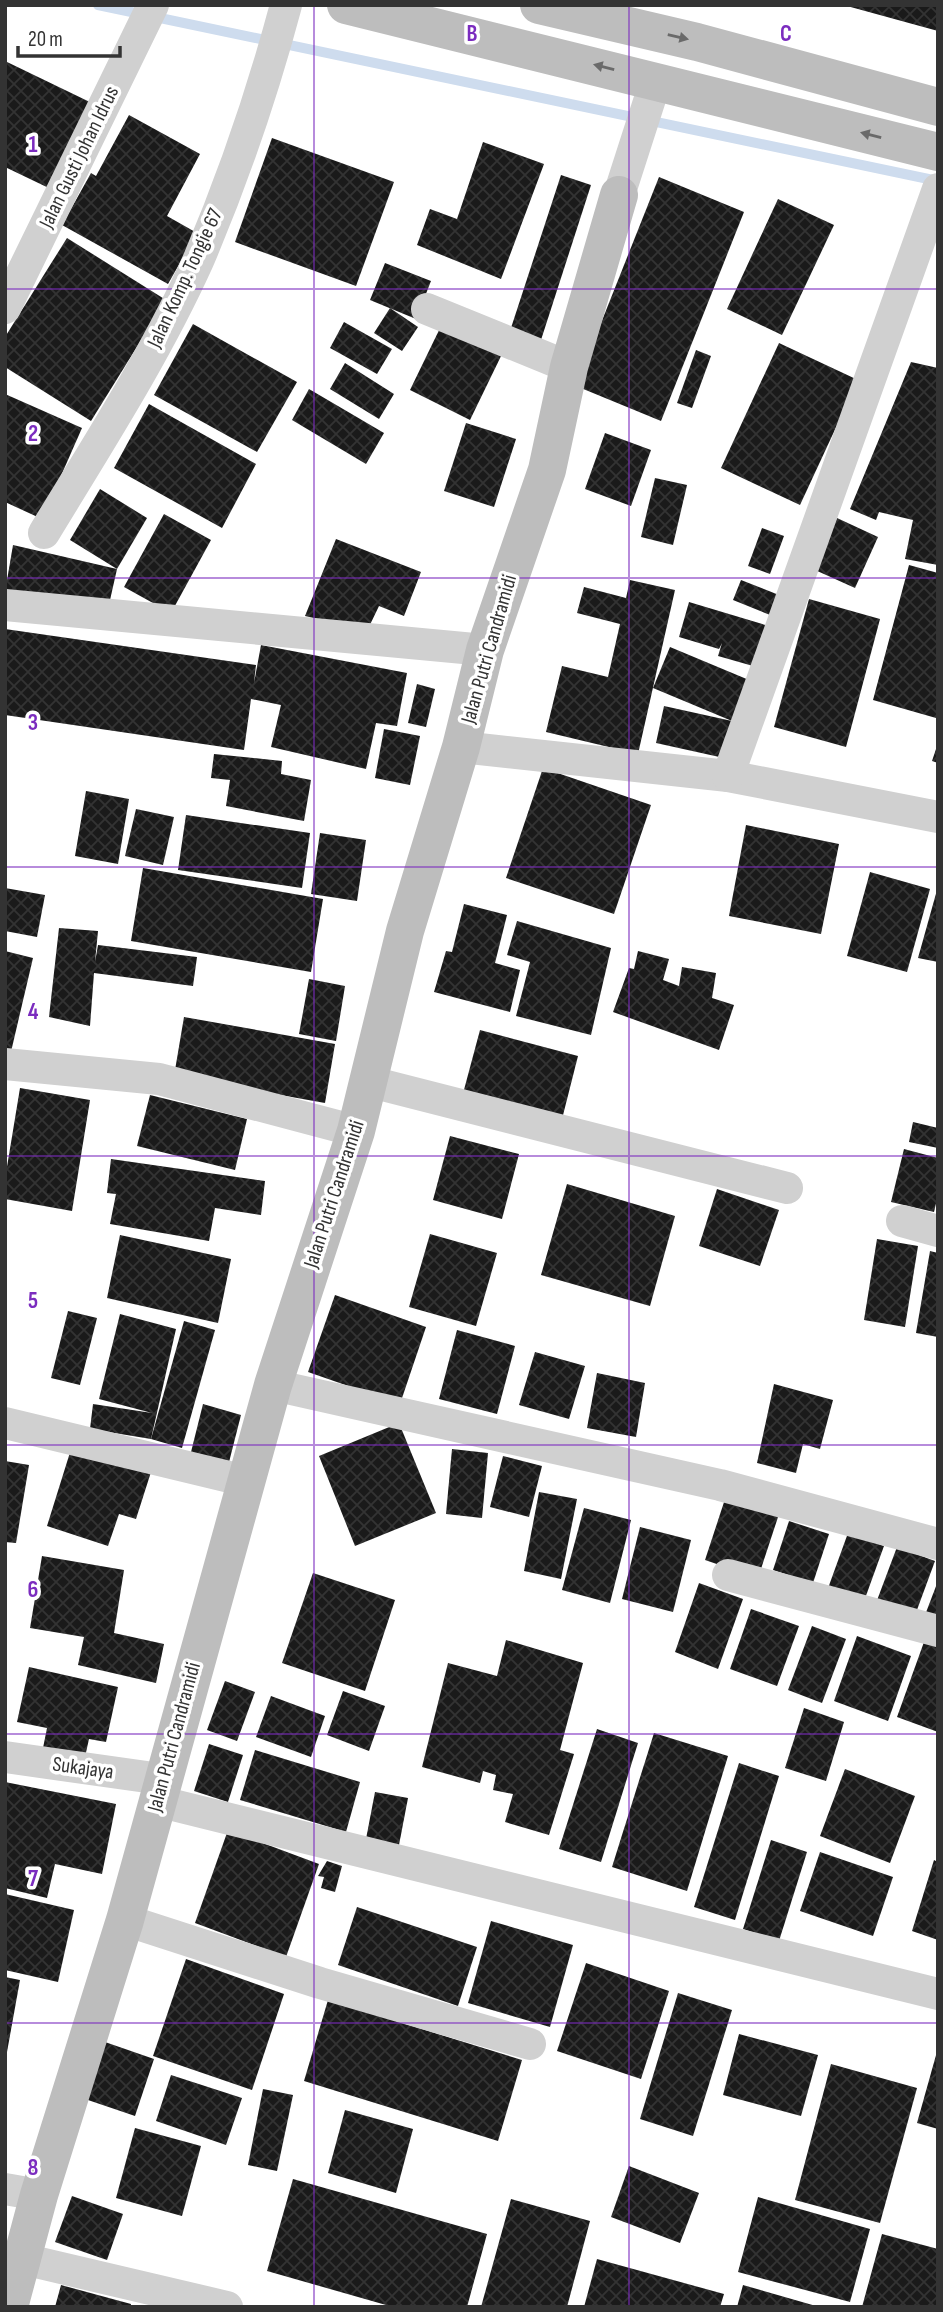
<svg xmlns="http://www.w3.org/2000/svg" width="943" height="2312" font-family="'Sofia Sans Condensed',sans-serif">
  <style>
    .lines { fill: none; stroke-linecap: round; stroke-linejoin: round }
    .stream { stroke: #cedcee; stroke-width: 10 }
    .building { fill: url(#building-cross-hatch) }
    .street { stroke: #d0d0d0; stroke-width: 32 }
    .secondary { stroke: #bdbdbd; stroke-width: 38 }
    .oneway { fill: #6a6a6a }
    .grid { fill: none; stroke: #7b2cbf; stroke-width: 2; stroke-opacity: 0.55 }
    .labels { text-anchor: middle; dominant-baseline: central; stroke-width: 7; stroke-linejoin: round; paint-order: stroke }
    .street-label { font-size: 21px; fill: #333; stroke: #fff }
    .grid-label { font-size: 23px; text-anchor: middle; font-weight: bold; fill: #7b2cbf; stroke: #fff; stroke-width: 7; stroke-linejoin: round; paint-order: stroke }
  </style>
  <defs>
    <pattern id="building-cross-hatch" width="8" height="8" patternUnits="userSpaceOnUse" patternTransform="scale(1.75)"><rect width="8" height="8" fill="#1a1a1a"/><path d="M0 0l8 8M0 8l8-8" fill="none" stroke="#333"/></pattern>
  </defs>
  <rect width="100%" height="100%" fill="#fff"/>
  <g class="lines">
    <path class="stream" d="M98 5 938 181"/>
  </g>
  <g class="building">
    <path d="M847 5H938V31L847 6Z"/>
    <path d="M5 61 96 105 55 191 5 167Z"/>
    <path d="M129 115 200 154 167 216 197 233 168 284 62 225 91 173 96 176Z"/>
    <path d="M272 138 394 182 356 286 235 242Z"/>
    <path d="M483 142 544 164 501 279 417 245 430 209 457 219Z"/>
    <path d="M561 175 591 185 541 340 510 331Z"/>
    <path d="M659 177 744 212 661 421 576 386Z"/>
    <path d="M778 199 834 225 782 335 727 309Z"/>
    <path d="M67 238 166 300 91 421 5 367V337Z"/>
    <path d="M385 263 431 281 416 319 370 300Z"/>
    <path d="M390 308 418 327 402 351 374 333Z"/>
    <path d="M344 322 392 349 377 374 330 348Z"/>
    <path d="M443 322 503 352 470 420 410 390Z"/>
    <path d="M193 324 297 382 257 452 154 395Z"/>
    <path d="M779 343 858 380 800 505 721 468Z"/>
    <path d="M696 350 711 356 692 408 677 403Z"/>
    <path d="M911 362 938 368V565L905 559 913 520 879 512 876 520 850 509Z"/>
    <path d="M345 363 394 394 379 419 330 389Z"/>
    <path d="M309 389 384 433 366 464 292 420Z"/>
    <path d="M5 394 82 428 42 519 5 502Z"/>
    <path d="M149 404 256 464 222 528 114 468Z"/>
    <path d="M466 423 516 439 494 507 444 491Z"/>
    <path d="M605 433 651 450 631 506 585 489Z"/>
    <path d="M655 478 687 485 673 545 641 537Z"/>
    <path d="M100 489 147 518 117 569 70 540Z"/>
    <path d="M164 514 211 540 171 613 124 587Z"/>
    <path d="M837 518 878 537 855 588 815 570Z"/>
    <path d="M762 528 784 536 770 574 748 566Z"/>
    <path d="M336 539 421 572 404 616 379 606 367 631 305 616Z"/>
    <path d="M13 545 117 569 108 609 5 592Z"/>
    <path d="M909 565 938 573 936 718 873 700Z"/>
    <path d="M630 580 675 590 638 754 546 732 562 666 608 677 620 624 577 613 584 587 626 598Z"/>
    <path d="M741 580 779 595 770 615 733 600Z"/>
    <path d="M809 599 880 619 846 747 774 727Z"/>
    <path d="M689 602 772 627 760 668 718 656 722 643 719 649 679 637Z"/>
    <path d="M5 629 256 665 254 683 261 645 407 673 397 726 376 723 366 769 271 747 281 705 251 699 244 750 5 715Z"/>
    <path d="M670 647 749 680 732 721 653 688Z"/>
    <path d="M417 684 435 689 426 727 408 723Z"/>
    <path d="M664 706 732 721 724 758 656 743Z"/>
    <path d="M384 729 420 736 410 785 375 778Z"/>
    <path d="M938 743V763L932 761Z"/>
    <path d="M214 754 282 761 281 774 311 780 304 821 226 806 230 780 211 778Z"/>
    <path d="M543 768 651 805 614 914 506 878Z"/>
    <path d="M86 791 129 799 118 864 75 856Z"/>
    <path d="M136 809 174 817 163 865 125 856Z"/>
    <path d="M186 815 310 833 302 888 178 870Z"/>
    <path d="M746 825 839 844 821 934 729 916Z"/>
    <path d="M320 833 366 840 357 901 311 894Z"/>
    <path d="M143 868 323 899 311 972 131 941Z"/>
    <path d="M870 872 930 889 907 972 847 956Z"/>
    <path d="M5 888 45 895 37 937 5 931Z"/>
    <path d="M937 890H938V962L918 958Z"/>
    <path d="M464 904 507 915 495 963 520 970 510 1012 434 992 446 951 452 952Z"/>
    <path d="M517 921 611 948 591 1035 516 1016 530 962 507 955Z"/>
    <path d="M59 928 98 931 95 962 98 945 197 957 193 986 94 973 90 1026 49 1017Z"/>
    <path d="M5 951 33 958 10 1056 5 1055Z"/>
    <path d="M638 951 669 959 663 980 679 986 682 967 716 973 712 998 734 1005 719 1050 613 1012 629 968 634 969Z"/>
    <path d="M309 979 345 986 336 1041 299 1034Z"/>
    <path d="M184 1017 335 1044 325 1103 174 1076Z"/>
    <path d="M480 1030 578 1056 560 1127 461 1101Z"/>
    <path d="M20 1088 90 1100 72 1211 5 1199V1179Z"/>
    <path d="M150 1095 247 1119 235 1170 137 1146Z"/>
    <path d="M913 1122 938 1128V1148L909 1142Z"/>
    <path d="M450 1136 519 1154 502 1219 433 1200Z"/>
    <path d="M904 1149 938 1158V1195L934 1212 891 1202Z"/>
    <path d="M111 1159 265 1181 261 1215 215 1208 209 1241 110 1224 116 1194 107 1193Z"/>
    <path d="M567 1184 675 1216 650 1306 541 1275Z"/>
    <path d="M717 1189 779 1210 760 1266 699 1246Z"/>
    <path d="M430 1234 497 1253 476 1326 409 1307Z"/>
    <path d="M120 1235 231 1259 218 1323 107 1298Z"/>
    <path d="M877 1239 918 1246 905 1327 864 1320Z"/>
    <path d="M930 1251 938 1253V1337L916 1333Z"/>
    <path d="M335 1295 426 1327 400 1404 308 1372Z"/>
    <path d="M68 1311 97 1318 80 1385 51 1378Z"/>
    <path d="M120 1314 176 1329 151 1439 90 1429 93 1404 152 1413 99 1399Z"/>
    <path d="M184 1321 215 1330 182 1448 151 1439Z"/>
    <path d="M457 1330 515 1346 497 1414 439 1399Z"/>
    <path d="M535 1352 585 1366 569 1419 519 1405Z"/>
    <path d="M597 1373 645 1383 636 1437 587 1428Z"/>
    <path d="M774 1384 833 1400 820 1449 803 1444 796 1473 757 1463Z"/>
    <path d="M203 1404 241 1415 227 1470 189 1460Z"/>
    <path d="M399 1423 436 1513 355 1546 319 1456Z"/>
    <path d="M72 1446 151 1472 136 1519 119 1514 108 1546 47 1526Z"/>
    <path d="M452 1449 488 1453 482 1518 446 1514Z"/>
    <path d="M503 1456 542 1466 529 1517 490 1507Z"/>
    <path d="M5 1461 29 1465 16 1543 5 1542Z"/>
    <path d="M539 1492 577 1499 561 1579 524 1571Z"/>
    <path d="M726 1496 779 1514 758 1578 705 1560Z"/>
    <path d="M584 1508 631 1520 610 1603 562 1590Z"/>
    <path d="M789 1521 829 1534 813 1583 773 1570Z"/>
    <path d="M640 1527 691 1540 673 1612 622 1599Z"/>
    <path d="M848 1533 884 1546 863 1604 827 1591Z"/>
    <path d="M897 1547 935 1561 914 1618 876 1603Z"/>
    <path d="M42 1556 124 1570 114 1633 164 1644 156 1683 78 1665 84 1637 30 1628Z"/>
    <path d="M313 1573 395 1600 365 1691 282 1663Z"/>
    <path d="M938 1581V1620L925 1615Z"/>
    <path d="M699 1583 743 1599 718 1669 675 1652Z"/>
    <path d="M751 1609 799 1626 777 1686 730 1669Z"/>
    <path d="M812 1626 846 1639 822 1703 788 1690Z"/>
    <path d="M857 1636 911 1656 888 1721 834 1701Z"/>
    <path d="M506 1640 583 1663 560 1750 574 1754 549 1835 505 1822 513 1794 493 1790 496 1775 483 1771 480 1783 422 1767 448 1663 497 1676Z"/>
    <path d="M924 1642 938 1647V1732L897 1717Z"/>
    <path d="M29 1667 118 1687 106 1742 89 1739 85 1757 43 1748 47 1728 17 1722Z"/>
    <path d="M225 1681 255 1692 237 1741 207 1730Z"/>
    <path d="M343 1691 385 1706 369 1751 327 1735Z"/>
    <path d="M271 1696 325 1716 311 1757 256 1737Z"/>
    <path d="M804 1708 844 1722 826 1781 785 1768Z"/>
    <path d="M597 1729 638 1743 601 1862 559 1849Z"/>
    <path d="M654 1733 728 1756 687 1891 612 1867Z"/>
    <path d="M209 1744 243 1755 228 1802 194 1791Z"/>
    <path d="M255 1750 360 1782 346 1832 240 1800Z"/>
    <path d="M739 1763 779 1776 735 1920 694 1907Z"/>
    <path d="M845 1769 915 1796 890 1863 820 1836Z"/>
    <path d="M5 1782 116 1804 102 1874 55 1864 47 1898 5 1888Z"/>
    <path d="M375 1792 408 1798 399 1845 366 1839Z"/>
    <path d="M228 1830 319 1864 286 1957 195 1923Z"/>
    <path d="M771 1840 807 1852 779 1941 743 1929Z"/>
    <path d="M820 1852 893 1877 873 1936 800 1911Z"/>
    <path d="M934 1860 938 1862V1940L912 1931Z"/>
    <path d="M327 1861 342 1866 335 1892 321 1888 324 1877 318 1876Z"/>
    <path d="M5 1894 74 1910 58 1982 5 1970Z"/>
    <path d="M357 1907 477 1947 458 2006 338 1965Z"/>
    <path d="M491 1921 573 1945 550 2027 468 2003Z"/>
    <path d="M186 1959 284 1994 252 2090 153 2056Z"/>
    <path d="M586 1963 669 1991 641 2079 557 2051Z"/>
    <path d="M5 1977 20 1980 7 2052H5Z"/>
    <path d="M678 1993 732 2010 693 2136 640 2119Z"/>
    <path d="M328 2000 522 2060 498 2141 304 2081Z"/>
    <path d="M739 2034 818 2055 801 2116 723 2095Z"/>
    <path d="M105 2042 154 2059 135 2116 85 2099Z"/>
    <path d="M938 2048V2129L917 2123Z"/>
    <path d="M831 2064 917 2088 880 2223 795 2200Z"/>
    <path d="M171 2075 242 2098 226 2145 156 2121Z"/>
    <path d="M263 2089 293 2095 277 2171 248 2165Z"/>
    <path d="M345 2110 413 2129 396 2193 328 2173Z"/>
    <path d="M135 2128 201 2146 182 2216 116 2198Z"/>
    <path d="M629 2166 699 2193 680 2243 611 2217Z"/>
    <path d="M293 2179 487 2234 467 2307H393L267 2271Z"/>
    <path d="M72 2196 123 2214 107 2260 55 2242Z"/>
    <path d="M758 2197 870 2229 850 2302 738 2272Z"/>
    <path d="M511 2199 590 2221 567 2307H481Z"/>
    <path d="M882 2234 938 2249V2307H862Z"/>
    <path d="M597 2259 724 2294 720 2307H584Z"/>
    <path d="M61 2285 131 2304V2307H55Z"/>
    <path d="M743 2285 816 2306V2307H737Z"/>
  </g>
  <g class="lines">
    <g class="street">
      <path d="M619 195 656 80"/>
      <path d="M5 308 153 5"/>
      <path d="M427 309 569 367"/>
      <path d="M44 533C98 444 155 356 198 261 233 179 263 91 286 5"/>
      <path d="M5 605 485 650"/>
      <path d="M461 747 728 776 938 817"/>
      <path d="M728 776 938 189"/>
      <path d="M5 1064 159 1079 356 1131"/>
      <path d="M367 1081 787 1188"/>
      <path d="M902 1221 938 1231"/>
      <path d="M273 1385 720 1485 938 1544"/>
      <path d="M5 1423 246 1481"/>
      <path d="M728 1575 938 1631"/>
      <path d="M5 1757 161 1779"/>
      <path d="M157 1801 938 1994"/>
      <path d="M125 1920 320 1983 530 2044"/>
      <path d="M5 2189 39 2195"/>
      <path d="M23 2259 227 2307"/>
    </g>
    <g class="secondary">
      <path d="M346 5 938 152"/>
      <path d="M539 5 697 42 938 107"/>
      <path d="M9 2307 39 2195 125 1920 273 1385 356 1131 405 931 461 747 485 650 547 470 569 367 619 195"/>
    </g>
  </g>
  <defs><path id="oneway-solid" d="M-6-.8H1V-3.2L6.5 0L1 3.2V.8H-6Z" transform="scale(1.75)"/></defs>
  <g class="oneway">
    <use href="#oneway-solid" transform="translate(678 37) rotate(13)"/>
    <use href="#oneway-solid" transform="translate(604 67) rotate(-166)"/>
    <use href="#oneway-solid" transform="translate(871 135) rotate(-166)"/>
  </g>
  <path class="grid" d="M314 5V2307M629 5V2307M5 289H938M5 578H938M5 867H938M5 1156H938M5 1445H938M5 1734H938M5 2023H938"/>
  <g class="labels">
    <g class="street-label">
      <text transform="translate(79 157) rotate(-64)">Jalan Gusti Johan Idrus</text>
      <text transform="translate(185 278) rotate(-65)">Jalan Komp. Tongie 67</text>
      <text transform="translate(489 649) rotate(-74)">Jalan Putri Candramidi</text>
      <text transform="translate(334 1194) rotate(-72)">Jalan Putri Candramidi</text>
      <text transform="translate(174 1737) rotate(-75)">Jalan Putri Candramidi</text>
      <text transform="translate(83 1768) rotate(8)">Sukajaya</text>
    </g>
  </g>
  <g class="grid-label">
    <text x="472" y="41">B</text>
    <text x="786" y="41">C</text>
    <text x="33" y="152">1</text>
    <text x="33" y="441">2</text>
    <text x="33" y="730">3</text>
    <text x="33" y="1019">4</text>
    <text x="33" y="1308">5</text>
    <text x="33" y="1597">6</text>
    <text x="33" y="1886">7</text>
    <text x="33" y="2175">8</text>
  </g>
  <rect width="943" height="2312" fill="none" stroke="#333333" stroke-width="14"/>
  <path d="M18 46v10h102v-10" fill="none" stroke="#333333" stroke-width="3.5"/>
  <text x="28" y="46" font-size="21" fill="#333333" stroke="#ffffff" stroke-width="5" paint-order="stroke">20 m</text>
</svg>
